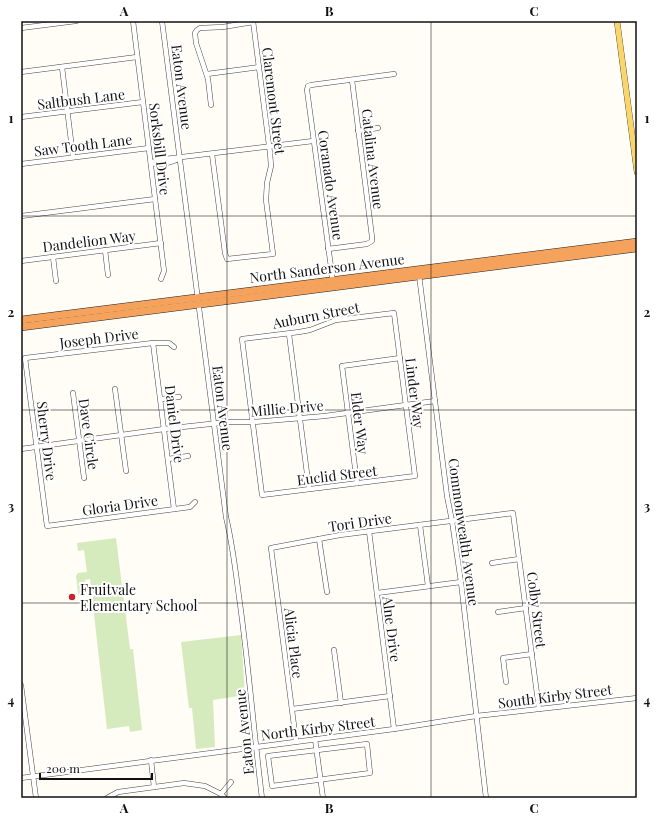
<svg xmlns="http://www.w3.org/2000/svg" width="658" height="819" font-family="'Playfair Display',serif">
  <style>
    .green { fill: #d5ebbd }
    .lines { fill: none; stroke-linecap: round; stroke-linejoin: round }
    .minor-casing { stroke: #444; stroke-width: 5.5 }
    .major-casing { stroke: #222; stroke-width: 6 }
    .highway-casing { stroke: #222; stroke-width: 8 }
    .minor { stroke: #fff; stroke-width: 4.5 }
    .major { stroke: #f9d66b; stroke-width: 5.5 }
    .highway { stroke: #f5a25d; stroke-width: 7 }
    .grid { fill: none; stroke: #111; stroke-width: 1; stroke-opacity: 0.55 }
    .poi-dot { fill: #c4262e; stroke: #fff; stroke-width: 1.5 }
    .labels { text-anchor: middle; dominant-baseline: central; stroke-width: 4; stroke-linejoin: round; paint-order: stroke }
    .street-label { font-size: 14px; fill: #111; stroke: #fff }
    .poi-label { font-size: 14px; fill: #111; stroke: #fff; text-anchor: start }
    .neatline { fill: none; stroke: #111; stroke-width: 1.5 }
    .grid-label { font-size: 13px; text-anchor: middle; font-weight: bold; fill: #111 }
  </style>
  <rect width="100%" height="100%" fill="#fffdf5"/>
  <g class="green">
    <path d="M116 538 130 649H133L142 730 130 732 129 726 107 729 90 579 85 580V586L82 588 84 596 80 597 78 593 76 576 78 573 87 572 84 550 78 551 77 543Z"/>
    <path d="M241 635 245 695 213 700 215 747 196 749 192 708H189L181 642Z"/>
  </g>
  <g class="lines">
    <g class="minor-casing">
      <g id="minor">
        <path d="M133 21 164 271 161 279"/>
        <path d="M162 21 226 517C233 546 236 575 240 604 249 669 254 734 262 798"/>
        <path d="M21 28 76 21"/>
        <path d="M62 67 73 157"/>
        <path d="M21 72 137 57"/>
        <path d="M207 74 259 67"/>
        <path d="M211 105 208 79 196 43 195 33 197 30 200 28 223 27 253 22"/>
        <path d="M21 117 143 102"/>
        <path d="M358 131 378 128"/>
        <path d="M212 154 225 253 227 259 273 254 266 200 267 183 271 166 270 153 253 21"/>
        <path d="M180 158C171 163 161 165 151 163L157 160 313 141"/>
        <path d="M21 164 149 148"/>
        <path d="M21 216 155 199"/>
        <path d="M328 249 367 244 372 241V237L352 80"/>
        <path d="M105 250 108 275"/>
        <path d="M53 257 56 281"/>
        <path d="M21 261 161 243"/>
        <path d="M419 275 447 496 452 521 461 582 486 798"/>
        <path d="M333 282 307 90 308 86 311 85 394 74"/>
        <path d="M394 313 415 476 262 495 242 339 299 332 310 330 336 320Z"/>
        <path d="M289 334 309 489"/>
        <path d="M153 343 174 509"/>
        <path d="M174 347 169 343H153L25 358 47 526 190 507 195 502"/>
        <path d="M115 389 126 471"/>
        <path d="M73 393 84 478"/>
        <path d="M161 399 179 397"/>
        <path d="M21 449 164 429 228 422H253L325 416 435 401"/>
        <path d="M168 459 188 456"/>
        <path d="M357 483 342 366 400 358"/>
        <path d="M420 525 428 586"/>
        <path d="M369 531 394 729"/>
        <path d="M319 539 327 592"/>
        <path d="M492 563 519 559"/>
        <path d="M377 593 461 582"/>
        <path d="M498 612 526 608"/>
        <path d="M334 650 341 703"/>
        <path d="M506 682 503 658 532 654"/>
        <path d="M21 685 36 798"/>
        <path d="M292 709 390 696"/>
        <path d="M315 739 323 798"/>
        <path d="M296 741 271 548 340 535 513 513 539 709"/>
        <path d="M367 744 370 773 272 786 268 756Z"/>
        <path d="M151 760 154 787"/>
        <path d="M21 778 394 729 476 716 637 698"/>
        <path d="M221 794 231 782"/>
        <path d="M107 798 118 792 184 783 205 786 221 794 225 798"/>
      </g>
    </g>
    <g class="major-casing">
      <path id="major" d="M617 21 637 172"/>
    </g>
    <g class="highway-casing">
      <g id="highway">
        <path d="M21 320 637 242"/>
        <path d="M21 327 637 248"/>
      </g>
    </g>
    <use href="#minor" class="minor"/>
    <use href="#major" class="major"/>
    <use href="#highway" class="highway"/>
  </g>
  <path class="grid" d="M227 21V798M431 21V798M21 216H637M21 410H637M21 603H637"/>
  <circle class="poi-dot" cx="72" cy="597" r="4"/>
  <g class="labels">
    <g class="street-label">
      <text transform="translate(182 87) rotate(83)">Eaton Avenue</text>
      <text transform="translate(81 99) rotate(-7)">Saltbush Lane</text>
      <text transform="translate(274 101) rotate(83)">Claremont Street</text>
      <text transform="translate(83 145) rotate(-7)">Saw Tooth Lane</text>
      <text transform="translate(160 149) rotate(83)">Sorksbill Drive</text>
      <text transform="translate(373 159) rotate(83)">Catalina Avenue</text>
      <text transform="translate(331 185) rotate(82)">Coranado Avenue</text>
      <text transform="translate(89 241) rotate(-7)">Dandelion Way</text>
      <text transform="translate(327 268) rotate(-7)">North Sanderson Avenue</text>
      <text transform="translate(316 315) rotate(-11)">Auburn Street</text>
      <text transform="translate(99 338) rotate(-7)">Joseph Drive</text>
      <text transform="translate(415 393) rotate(83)">Linder Way</text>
      <text transform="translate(223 408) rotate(83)">Eaton Avenue</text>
      <text transform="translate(287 408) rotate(-5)">Millie Drive</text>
      <text transform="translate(360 423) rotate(83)">Elder Way</text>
      <text transform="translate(175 424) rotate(83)">Daniel Drive</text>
      <text transform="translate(89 434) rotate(82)">Dave Circle</text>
      <text transform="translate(47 441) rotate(83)">Sherry Drive</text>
      <text transform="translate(337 475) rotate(-7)">Euclid Street</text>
      <text transform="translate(120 505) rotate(-8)">Gloria Drive</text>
      <text transform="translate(360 522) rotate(-8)">Tori Drive</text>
      <text transform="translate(464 532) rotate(82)">Commonwealth Avenue</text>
      <text transform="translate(537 610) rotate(83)">Colby Street</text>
      <text transform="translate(392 629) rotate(83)">Alne Drive</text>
      <text transform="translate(294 643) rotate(83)">Alicia Place</text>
      <text transform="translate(555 696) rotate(-7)">South Kirby Street</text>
      <text transform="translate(318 728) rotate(-7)">North Kirby Street</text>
      <text transform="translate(244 732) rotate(-96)">Eaton Avenue</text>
    </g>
    <g class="poi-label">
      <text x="80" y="589">Fruitvale<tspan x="80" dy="16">Elementary School</tspan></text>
    </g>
  </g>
  <rect width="658" height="819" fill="none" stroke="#ffffff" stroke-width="44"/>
  <path d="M40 773v6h112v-6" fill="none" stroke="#111111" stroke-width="2"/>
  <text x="46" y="773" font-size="12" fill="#111111" stroke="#ffffff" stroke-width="3" paint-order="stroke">200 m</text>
  <rect x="22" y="22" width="614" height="775" class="neatline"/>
  <g class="grid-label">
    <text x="124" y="16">A</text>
    <text x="329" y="16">B</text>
    <text x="534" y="16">C</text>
    <text x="11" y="123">1</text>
    <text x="647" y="123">1</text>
    <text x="11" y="317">2</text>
    <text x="647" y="317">2</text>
    <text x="11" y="511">3</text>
    <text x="647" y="511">3</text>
    <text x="11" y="705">4</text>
    <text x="647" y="705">4</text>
    <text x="124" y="813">A</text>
    <text x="329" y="813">B</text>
    <text x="534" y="813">C</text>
  </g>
</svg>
